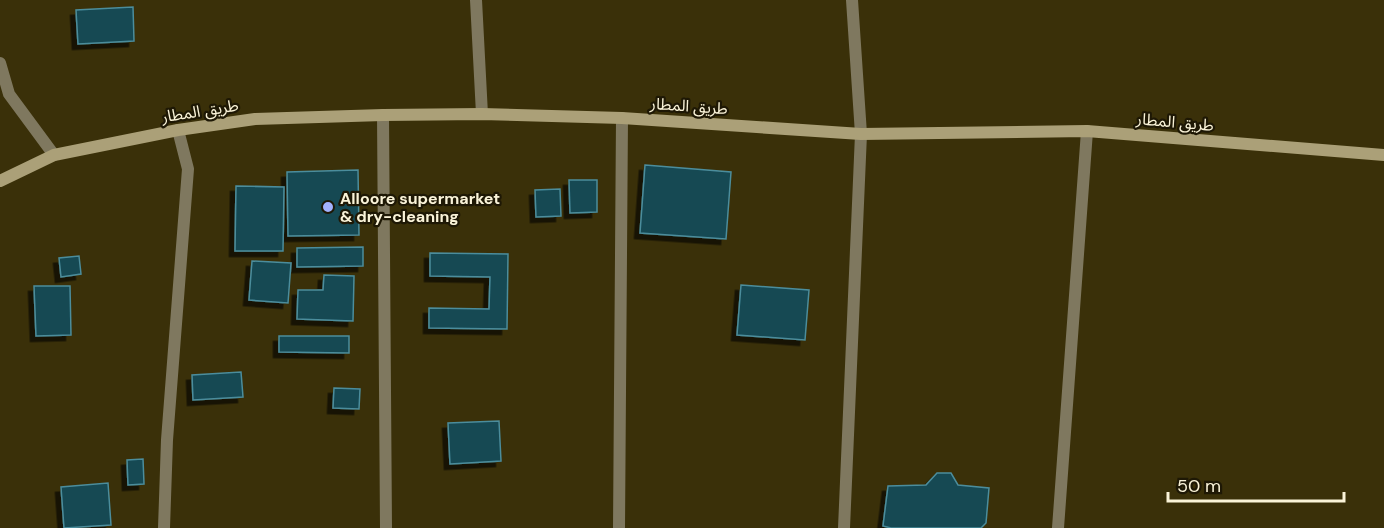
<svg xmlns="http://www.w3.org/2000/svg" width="1384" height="528" font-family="'DM Sans','Noto Sans Arabic',sans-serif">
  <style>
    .building { fill: #144853; stroke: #4c8d9c; stroke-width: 1.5; filter: url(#shadow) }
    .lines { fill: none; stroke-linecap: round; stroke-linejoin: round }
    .service { stroke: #7f785f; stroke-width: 12 }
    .minor { stroke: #7f785f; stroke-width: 12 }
    .secondary { stroke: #aba078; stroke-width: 12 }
    .poi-dot { fill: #a3b2fd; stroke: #1e1805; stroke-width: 2 }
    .labels { text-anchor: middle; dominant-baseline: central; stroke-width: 4.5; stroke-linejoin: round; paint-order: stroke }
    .street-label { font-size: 16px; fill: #faf3d8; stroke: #1e1805 }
    .poi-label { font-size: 16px; font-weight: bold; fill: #faf3d8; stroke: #1e1805; text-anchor: start }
  </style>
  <defs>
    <filter id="shadow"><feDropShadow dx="-5.5" dy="5.5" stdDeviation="0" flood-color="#0009"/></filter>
  </defs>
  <rect width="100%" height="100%" fill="#3a3009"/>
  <g class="building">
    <path d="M133 7 134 41 78 44 76 10Z"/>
    <path d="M645 165 731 172 726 239 640 233Z"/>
    <path d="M358 170 359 235 288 236 287 172Z"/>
    <path d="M569 180H597V212L570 213Z"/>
    <path d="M236 186 284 187 283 251H235Z"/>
    <path d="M560 189 561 216 536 217 535 190Z"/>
    <path d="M363 247V266L297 267V248Z"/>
    <path d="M430 253 508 254 507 329 429 328V308L489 309 490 277 430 276Z"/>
    <path d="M79 256 81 274 61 277 59 258Z"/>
    <path d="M252 261 291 263 288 303 249 300Z"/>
    <path d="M324 275 354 276 353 321 297 319 298 290H323Z"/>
    <path d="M741 285 809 290 805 340 737 335Z"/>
    <path d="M34 286H70L71 335 36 336Z"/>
    <path d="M279 336H349V353L279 352Z"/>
    <path d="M241 372 243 397 193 400 192 375Z"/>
    <path d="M334 388 360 389 359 409 333 408Z"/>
    <path d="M499 421 501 461 450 464 448 423Z"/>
    <path d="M143 459 144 484 128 485 127 460Z"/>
    <path d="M937 473H951L958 485 989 488 986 523 981 528H891L883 526 888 486 926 485Z"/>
    <path d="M108 483 111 525 64 528 61 487Z"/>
  </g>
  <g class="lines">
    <path class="service" d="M0 63 9 94 54 155"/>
    <g class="minor">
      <path d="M476 0 482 114"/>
      <path d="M383 115 386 528"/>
      <path d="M164 528 167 440 188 169 178 130"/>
      <path d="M619 528 622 118"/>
      <path d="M844 528 861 134 852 0"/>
      <path d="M1058 528 1087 131"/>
    </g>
    <path class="secondary" d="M0 181 54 155 178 130 255 119 383 115 482 114 622 118 861 134 1087 131 1384 155"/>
  </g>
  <circle class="poi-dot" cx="328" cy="207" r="6"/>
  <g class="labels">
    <g class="street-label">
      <text transform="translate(689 106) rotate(4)">طريق المطار</text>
      <text transform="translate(200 111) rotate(-9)">طريق المطار</text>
      <text transform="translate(1175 122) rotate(5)">طريق المطار</text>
    </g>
    <g class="poi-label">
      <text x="340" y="198">Alloore supermarket<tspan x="340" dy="18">&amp; dry-cleaning</tspan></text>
    </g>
  </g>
  <path d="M1168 492v9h176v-9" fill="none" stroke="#faf3d8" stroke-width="3"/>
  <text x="1177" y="492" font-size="18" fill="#faf3d8" stroke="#1e1805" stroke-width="4.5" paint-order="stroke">50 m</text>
</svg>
